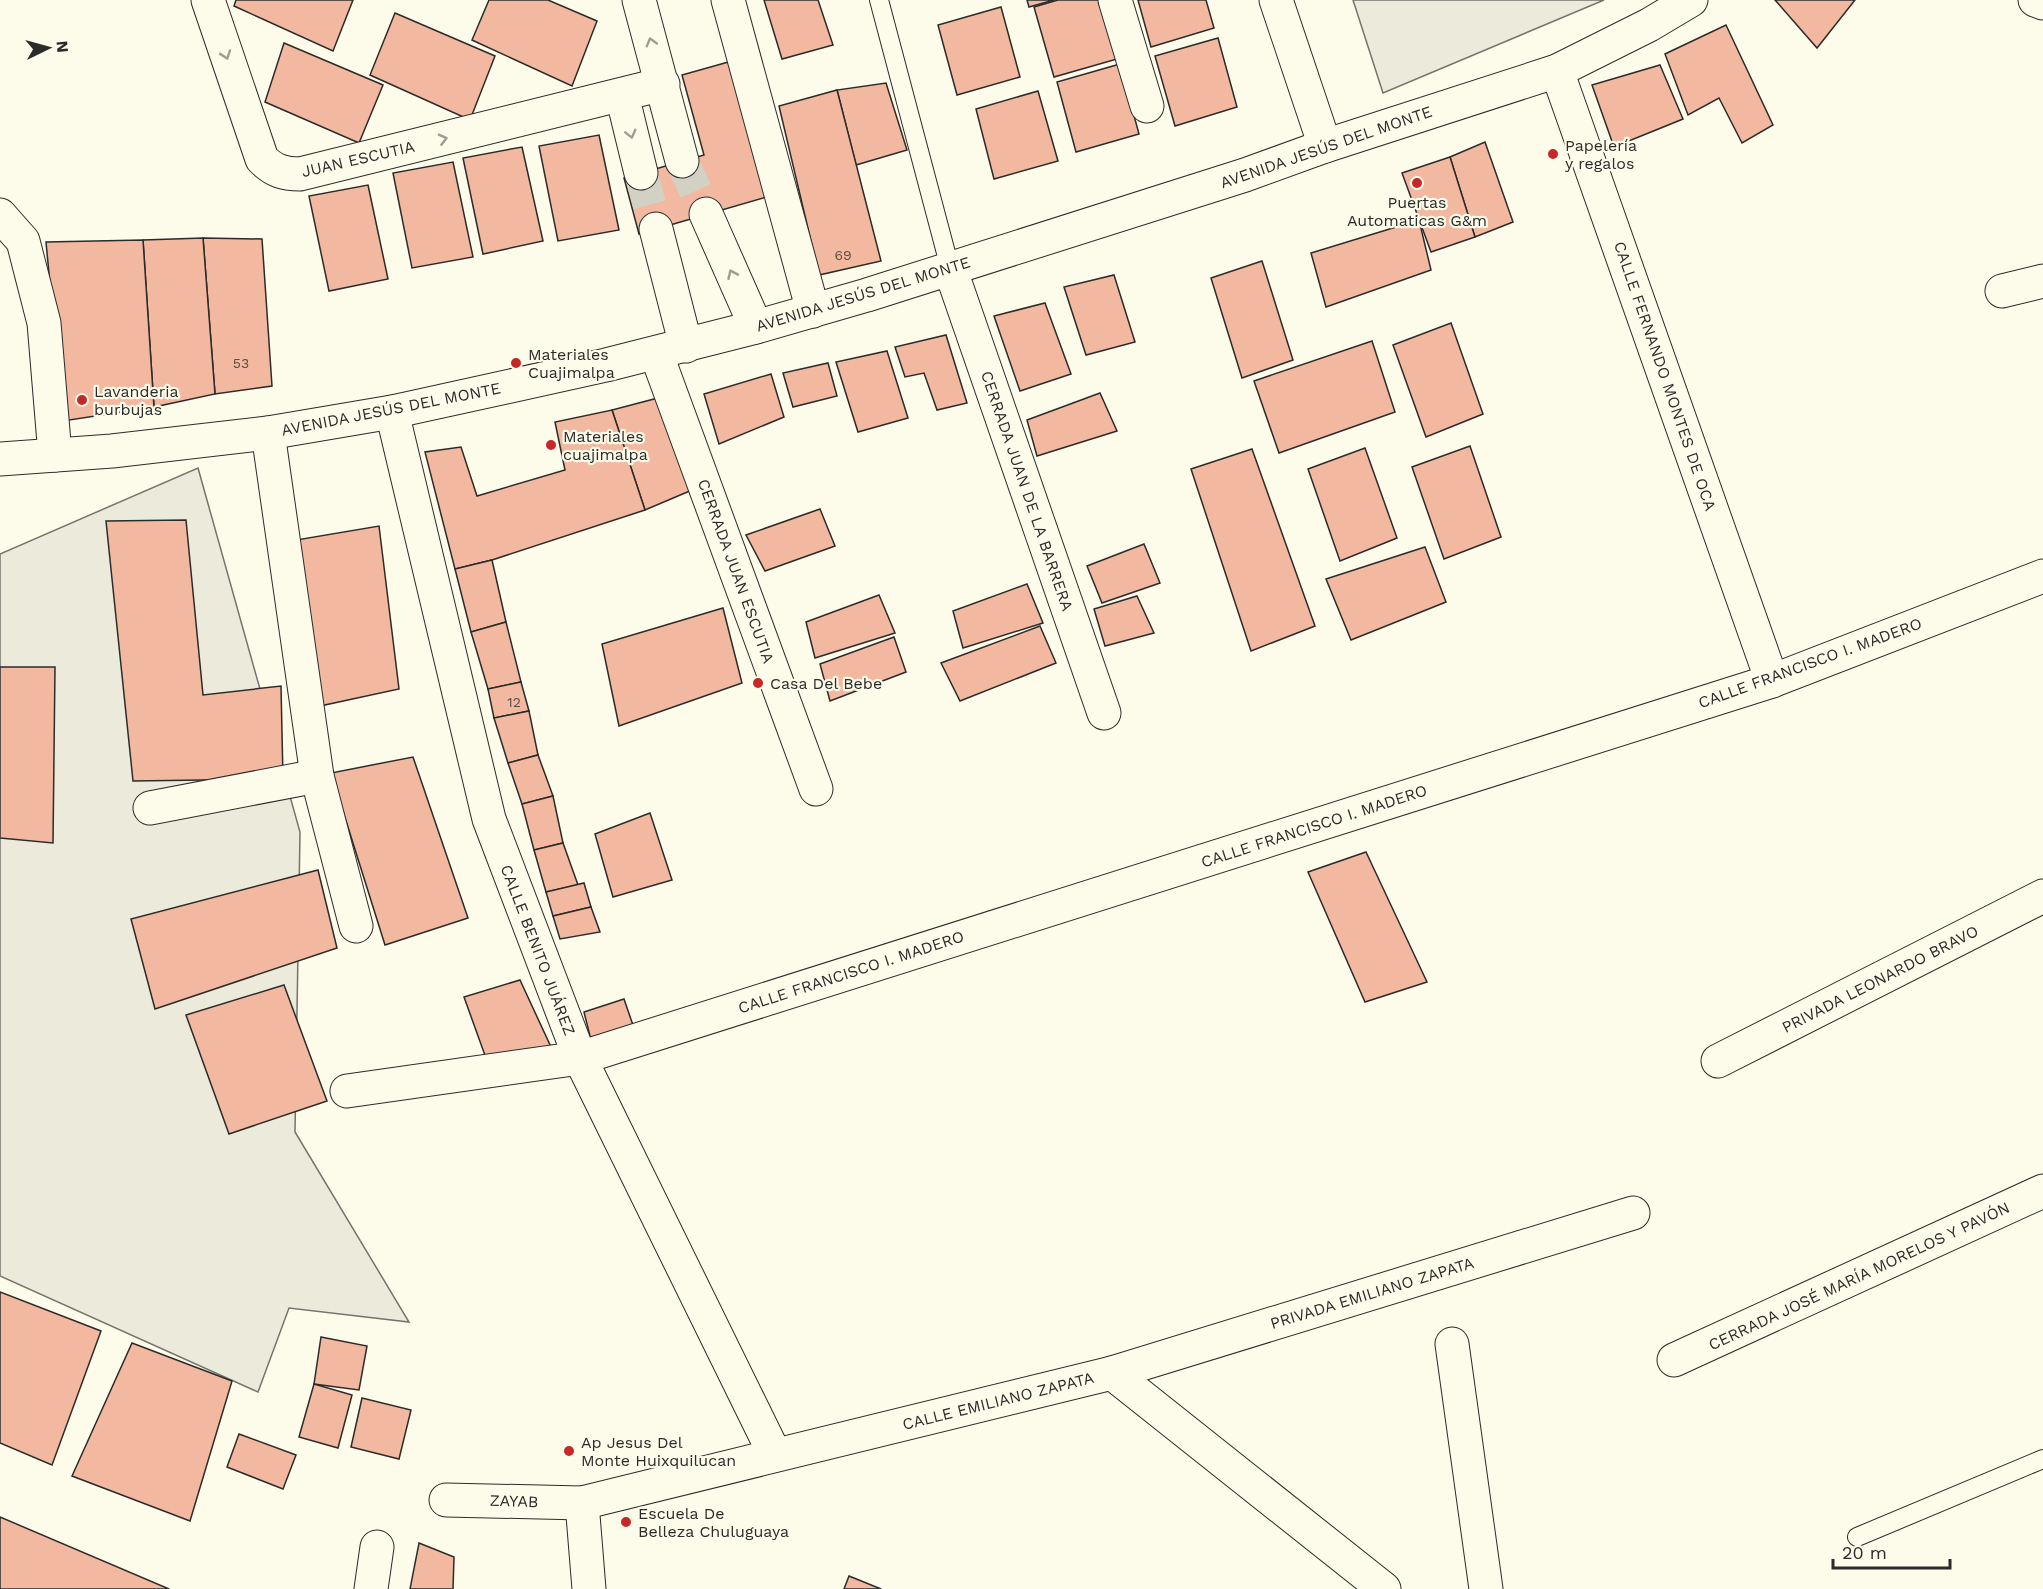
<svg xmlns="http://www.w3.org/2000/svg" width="2043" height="1589" font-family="'Work Sans',sans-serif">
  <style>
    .green { fill: #ecebdb; stroke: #74746e; stroke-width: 1.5 }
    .building { fill: #f2b8a0; stroke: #2b2b2b; stroke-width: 1.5 }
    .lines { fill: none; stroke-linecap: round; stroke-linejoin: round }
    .street-tunnel { stroke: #d3d1c4; stroke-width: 33; stroke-dasharray: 33 16; stroke-linecap: butt }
    .lane-casing { stroke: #2b2b2b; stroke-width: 20 }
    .street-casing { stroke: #2b2b2b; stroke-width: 35 }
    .secondary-casing { stroke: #2b2b2b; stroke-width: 35 }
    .lane { stroke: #fdfbea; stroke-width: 18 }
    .street { stroke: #fdfbea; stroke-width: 33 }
    .secondary { stroke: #fdfbea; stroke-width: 33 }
    .oneway { stroke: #9e9d94 }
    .poi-dot { fill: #c62828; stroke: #fdfbea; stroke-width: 2 }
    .labels { text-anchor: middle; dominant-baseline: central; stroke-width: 4.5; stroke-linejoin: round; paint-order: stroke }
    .number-label { font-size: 14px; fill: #5d4e48 }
    .poi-label { font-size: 16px; fill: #2b2b2b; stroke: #fdfbea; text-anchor: start }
    .street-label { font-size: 16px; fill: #2b2b2b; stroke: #fdfbea }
  </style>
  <rect width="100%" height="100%" fill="#fdfbea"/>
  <g class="green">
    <path d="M1353 0H1604L1383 93Z"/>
    <path d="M198 468 300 832 295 1132 409 1322 289 1308 258 1392 0 1276V554Z"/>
  </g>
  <g class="building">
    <path d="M236 0H353L333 51 234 6Z"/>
    <path d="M489 0H548L597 21 572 86 472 40Z"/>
    <path d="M764 0H818L833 45 782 59Z"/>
    <path d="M1027 0H1054L1029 7Z"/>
    <path d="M1058 0H1100L1117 59 1054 77 1034 7Z"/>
    <path d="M1138 0H1206L1214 28 1151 47Z"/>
    <path d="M1775 0H1855L1817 48Z"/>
    <path d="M1001 7 1020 77 957 95 938 25Z"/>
    <path d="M395 13 495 56 470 120 370 75Z"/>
    <path d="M1726 25 1773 125 1742 143 1719 98 1688 115 1665 54Z"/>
    <path d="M1218 38 1237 107 1175 126 1155 56Z"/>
    <path d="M284 43 383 85 359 143 265 102Z"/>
    <path d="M732 61 770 196 639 234 624 178 704 155 682 75Z"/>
    <path d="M1120 64 1139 134 1076 152 1057 82Z"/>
    <path d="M1660 65 1683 119 1614 147 1592 85Z"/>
    <path d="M886 83 907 150 856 165 837 90Z"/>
    <path d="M837 90 881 261 819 275 779 106Z"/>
    <path d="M1038 91 1058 161 994 179 976 109Z"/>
    <path d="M599 135 619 230 558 241 539 146Z"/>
    <path d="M1485 142 1513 222 1475 237 1450 157Z"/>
    <path d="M522 147 543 241 483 254 463 158Z"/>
    <path d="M1450 157 1475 237 1431 252 1402 173Z"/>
    <path d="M453 162 473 257 412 268 393 173Z"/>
    <path d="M368 185 388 279 329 291 309 196Z"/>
    <path d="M1419 220 1431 270 1326 307 1311 253Z"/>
    <path d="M203 238 262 239 272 386 215 394Z"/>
    <path d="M203 238 215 394 154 407 143 240Z"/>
    <path d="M143 240 154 407 63 421 46 242Z"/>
    <path d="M1262 261 1293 360 1242 378 1211 278Z"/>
    <path d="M1114 275 1135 342 1086 355 1064 287Z"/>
    <path d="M1045 303 1071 374 1020 391 994 316Z"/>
    <path d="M1451 323 1483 414 1426 437 1393 345Z"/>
    <path d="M946 335 967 403 937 410 924 373 905 377 895 347Z"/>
    <path d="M1372 341 1395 412 1279 453 1254 381Z"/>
    <path d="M887 351 908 418 858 432 836 362Z"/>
    <path d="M828 363 837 396 793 407 783 373Z"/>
    <path d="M771 374 784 417 719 444 704 394Z"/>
    <path d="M1100 393 1117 431 1037 456 1027 420Z"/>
    <path d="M658 398 692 490 645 510 612 410Z"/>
    <path d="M612 410 645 510 492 560 455 569 425 452 461 447 477 496 565 470 555 422Z"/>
    <path d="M1470 446 1501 537 1444 559 1412 467Z"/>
    <path d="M1365 448 1397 538 1340 561 1308 469Z"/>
    <path d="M1252 449 1315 626 1251 651 1191 469Z"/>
    <path d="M820 509 835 546 765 571 746 535Z"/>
    <path d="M186 520 203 695 281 686 283 779 133 781 106 521Z"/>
    <path d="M379 526 399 689 320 706 296 540Z"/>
    <path d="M1144 544 1160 583 1102 603 1087 566Z"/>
    <path d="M1425 547 1446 602 1351 640 1326 579Z"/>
    <path d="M492 560 506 622 471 632 455 569Z"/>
    <path d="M1027 584 1043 623 963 648 953 611Z"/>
    <path d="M879 595 895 633 815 658 806 622Z"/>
    <path d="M1137 596 1154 633 1105 646 1094 609Z"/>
    <path d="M723 608 742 683 619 726 602 644Z"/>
    <path d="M506 622 521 682 488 689 471 632Z"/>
    <path d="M1040 626 1056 663 960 701 941 663Z"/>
    <path d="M894 637 906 672 830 701 820 664Z"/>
    <path d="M0 667H55L53 843 0 838Z"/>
    <path d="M521 682 529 711 494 718 488 689Z"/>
    <path d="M529 711 538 755 508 763 494 718Z"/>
    <path d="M538 755 553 796 522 804 508 763Z"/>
    <path d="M413 757 468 918 385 945 331 773Z"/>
    <path d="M553 796 563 843 534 850 522 804Z"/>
    <path d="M650 813 672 880 613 897 595 834Z"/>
    <path d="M563 843 578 885 546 892 534 850Z"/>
    <path d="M1366 852 1427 982 1365 1002 1308 872Z"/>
    <path d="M318 870 337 948 155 1009 131 919Z"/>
    <path d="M584 883 591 907 553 916 546 892Z"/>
    <path d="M591 907 600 932 560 939 553 916Z"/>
    <path d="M520 980 551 1047 487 1061 464 997Z"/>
    <path d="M284 985 327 1101 229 1134 186 1015Z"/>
    <path d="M624 999 635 1031 593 1048 584 1012Z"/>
    <path d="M0 1292 101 1331 52 1465 0 1443Z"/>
    <path d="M321 1337 367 1346 359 1390 314 1384Z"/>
    <path d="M132 1343 232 1381 190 1521 72 1476Z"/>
    <path d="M314 1384 352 1395 338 1448 299 1437Z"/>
    <path d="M362 1398 411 1410 399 1459 351 1447Z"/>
    <path d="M239 1434 296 1455 283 1489 227 1467Z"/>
    <path d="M0 1517 169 1589H0Z"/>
    <path d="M419 1543 454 1557 453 1589H410Z"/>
    <path d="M849 1576 881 1589H844Z"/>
  </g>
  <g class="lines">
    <g class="street-tunnel">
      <path d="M682 161 706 214"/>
      <path d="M641 173 656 229"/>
    </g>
    <g class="lane-casing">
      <g id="lane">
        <path d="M879 0 950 268"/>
        <path d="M1857 1537 2043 1459"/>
      </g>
    </g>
    <g class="street-casing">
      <g id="street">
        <path d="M208 0 262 159C274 171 284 174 300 174L663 84"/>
        <path d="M639 0 682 161"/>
        <path d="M728 0 813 311"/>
        <path d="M1115 0 1147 106"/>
        <path d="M1276 0 1325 146"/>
        <path d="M2035 0 2043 3"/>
        <path d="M1557 71 1772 681"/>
        <path d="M622 95 641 173"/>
        <path d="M706 214 756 327"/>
        <path d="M0 215 23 241 44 323 55 455"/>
        <path d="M656 229 686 346"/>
        <path d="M950 268 1104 713"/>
        <path d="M2002 291 2043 281"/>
        <path d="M656 353 816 789"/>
        <path d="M392 412 489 819 580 1058 775 1455"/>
        <path d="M268 433 317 776 356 926"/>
        <path d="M150 808 317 776"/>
        <path d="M1718 1061 2043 896"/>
        <path d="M347 1091 580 1058 1772 681 2043 576"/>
        <path d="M1452 1344 1486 1589"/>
        <path d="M1674 1360 2043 1191"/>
        <path d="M1112 1373 1384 1589"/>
        <path d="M446 1500 582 1503 1112 1373 1633 1213"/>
        <path d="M582 1503 589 1589"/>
        <path d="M371 1589 377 1547"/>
      </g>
    </g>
    <g class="secondary-casing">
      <path id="secondary" d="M0 459 112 451 268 433 392 412 606 365 756 327 867 295 1245 175 1325 146 1557 71 1649 25 1691 0"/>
    </g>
    <use href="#lane" class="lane"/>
    <use href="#street" class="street"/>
    <use href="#secondary" class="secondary"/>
  </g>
  <defs><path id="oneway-chevron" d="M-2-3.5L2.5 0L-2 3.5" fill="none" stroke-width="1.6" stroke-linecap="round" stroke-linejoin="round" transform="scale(1.5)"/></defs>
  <g class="oneway">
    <use href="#oneway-chevron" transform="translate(651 42) rotate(-106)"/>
    <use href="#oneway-chevron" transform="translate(226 55) rotate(71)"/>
    <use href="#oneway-chevron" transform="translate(631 134) rotate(76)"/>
    <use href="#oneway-chevron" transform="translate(443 139) rotate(-14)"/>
    <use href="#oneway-chevron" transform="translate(732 274) rotate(-114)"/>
  </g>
  <g class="poi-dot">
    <circle cx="1553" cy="154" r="6"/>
    <circle cx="1417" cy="183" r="6"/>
    <circle cx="516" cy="363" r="6"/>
    <circle cx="82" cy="400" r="6"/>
    <circle cx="551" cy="445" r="6"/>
    <circle cx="758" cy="683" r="6"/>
    <circle cx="569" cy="1451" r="6"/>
    <circle cx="626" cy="1522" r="6"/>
  </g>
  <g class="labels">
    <g class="number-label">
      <text x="843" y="255">69</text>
      <text x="241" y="363">53</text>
      <text x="514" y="702">12</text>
    </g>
    <g class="poi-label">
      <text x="1565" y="145">Papelería<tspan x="1565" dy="18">y regalos</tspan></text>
      <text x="1417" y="202" text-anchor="middle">Puertas<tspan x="1417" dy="18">Automaticas G&amp;m</tspan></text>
      <text x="528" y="354">Materiales<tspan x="528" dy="18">Cuajimalpa</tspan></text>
      <text x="94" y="391">Lavanderia<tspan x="94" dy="18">burbujas</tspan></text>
      <text x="563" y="436">Materiales<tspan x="563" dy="18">cuajimalpa</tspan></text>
      <text x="770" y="683">Casa Del Bebe</text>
      <text x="581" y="1442">Ap Jesus Del<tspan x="581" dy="18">Monte Huixquilucan</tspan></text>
      <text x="638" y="1513">Escuela De<tspan x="638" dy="18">Belleza Chuluguaya</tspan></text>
    </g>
    <g class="street-label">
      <text transform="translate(1326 147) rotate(-19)">AVENIDA JESÚS DEL MONTE</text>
      <text transform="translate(358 159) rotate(-13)">JUAN ESCUTIA</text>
      <text transform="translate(863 294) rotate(-17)">AVENIDA JESÚS DEL MONTE</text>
      <text transform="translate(1665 376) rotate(71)">CALLE FERNANDO MONTES DE OCA</text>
      <text transform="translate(391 409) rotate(-11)">AVENIDA JESÚS DEL MONTE</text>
      <text transform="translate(1027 491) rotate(71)">CERRADA JUAN DE LA BARRERA</text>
      <text transform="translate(736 571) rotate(70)">CERRADA JUAN ESCUTIA</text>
      <text transform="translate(1810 663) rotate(-20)">CALLE FRANCISCO I. MADERO</text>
      <text transform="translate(1314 826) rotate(-18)">CALLE FRANCISCO I. MADERO</text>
      <text transform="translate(538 950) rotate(69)">CALLE BENITO JUÁREZ</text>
      <text transform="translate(851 972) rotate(-18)">CALLE FRANCISCO I. MADERO</text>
      <text transform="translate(1880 979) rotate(-27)">PRIVADA LEONARDO BRAVO</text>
      <text transform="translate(1859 1276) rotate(-25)">CERRADA JOSÉ MARÍA MORELOS Y PAVÓN</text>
      <text transform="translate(1372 1293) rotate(-17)">PRIVADA EMILIANO ZAPATA</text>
      <text transform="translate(998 1401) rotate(-14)">CALLE EMILIANO ZAPATA</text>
      <text transform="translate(514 1501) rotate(2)">ZAYAB</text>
    </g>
  </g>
  <g transform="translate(48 48) rotate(85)" stroke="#fdfbea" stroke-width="4.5" paint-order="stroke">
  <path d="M0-4.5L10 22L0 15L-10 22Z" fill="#2b2b2b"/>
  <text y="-9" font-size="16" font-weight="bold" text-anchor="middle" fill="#2b2b2b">N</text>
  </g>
  <path d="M1833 1559v9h117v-9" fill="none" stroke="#2b2b2b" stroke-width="3"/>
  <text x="1842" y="1559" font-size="18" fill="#2b2b2b" stroke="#fdfbea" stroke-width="4.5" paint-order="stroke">20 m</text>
</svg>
